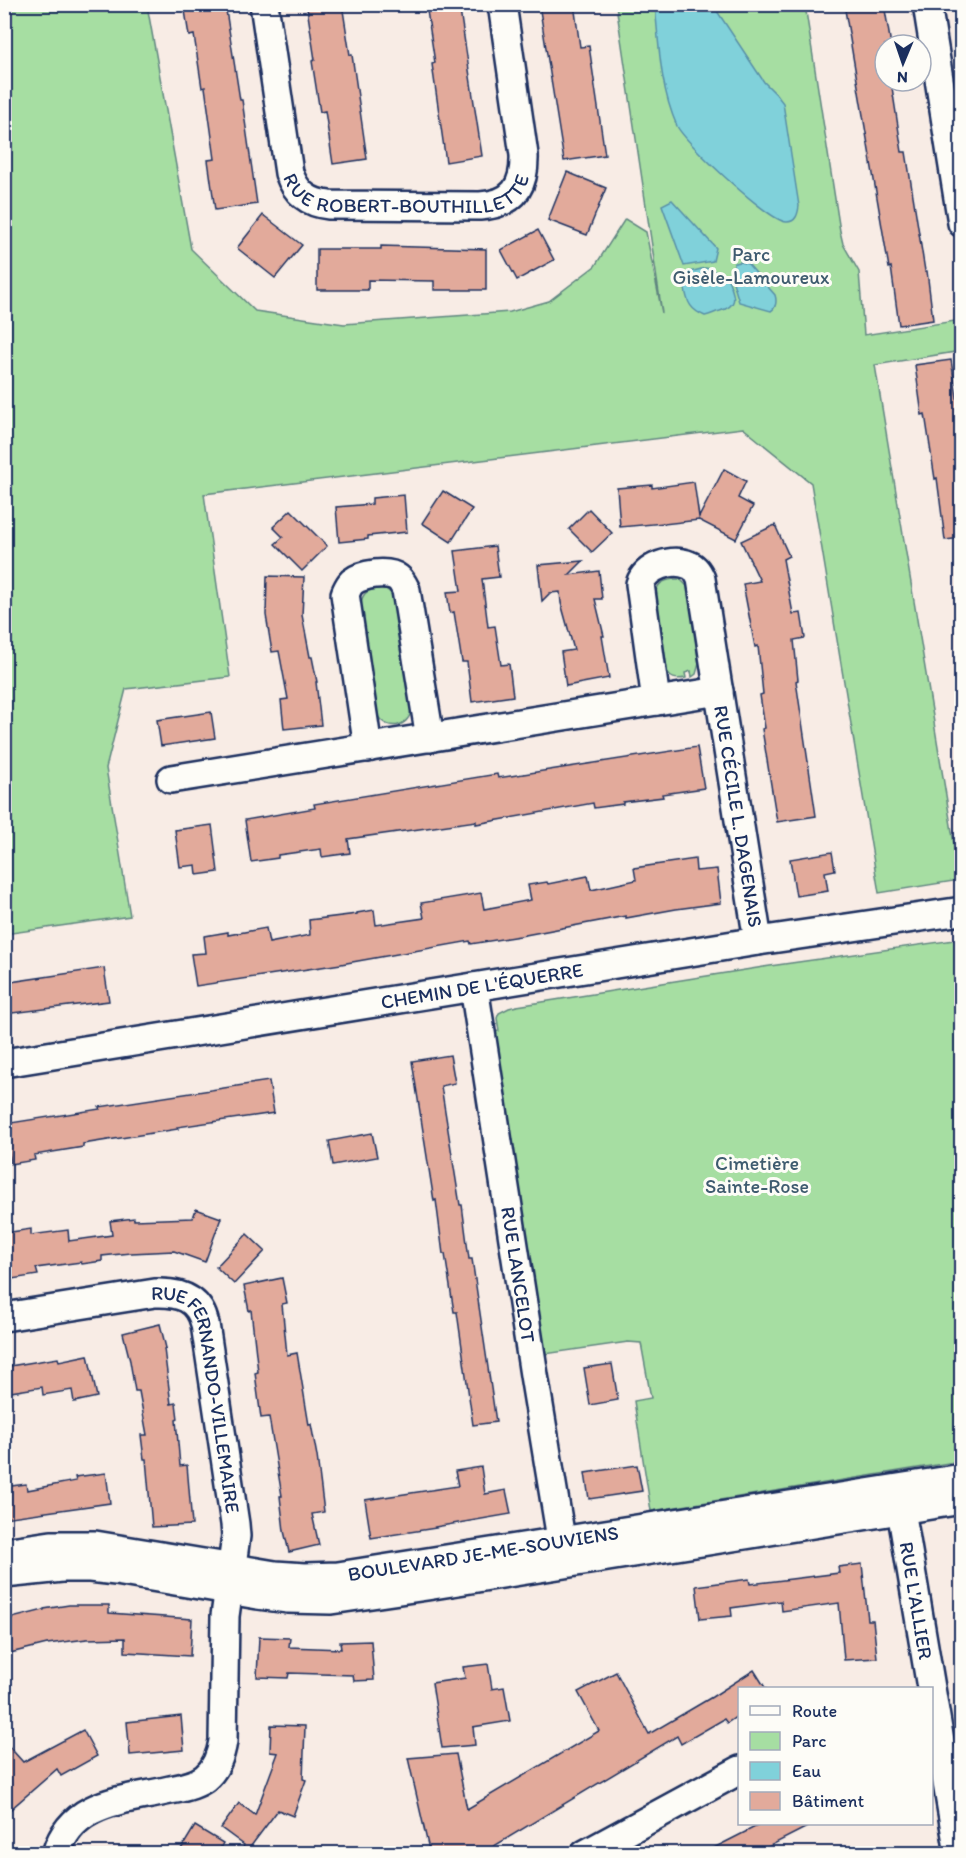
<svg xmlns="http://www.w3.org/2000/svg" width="966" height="1858" font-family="Itim,sans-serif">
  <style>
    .green { fill: #a6dea2; stroke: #608680; stroke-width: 1.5 }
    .water { fill: #80d1da; stroke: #5890a8; stroke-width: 1.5 }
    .building { fill: #e2aa9b; stroke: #1b2f5e; stroke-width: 1.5 }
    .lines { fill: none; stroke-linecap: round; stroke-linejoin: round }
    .minor-casing { stroke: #1b2f5e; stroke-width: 32 }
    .minor { stroke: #fdfcf7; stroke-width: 27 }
    .labels { text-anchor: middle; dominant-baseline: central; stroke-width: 6; stroke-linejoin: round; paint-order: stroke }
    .street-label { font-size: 20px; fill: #1b2f5e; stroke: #fdfcf7 }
    .park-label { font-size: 20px; fill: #3e5b6f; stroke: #fdfcf7 }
  </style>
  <rect width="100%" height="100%" fill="#f8ece5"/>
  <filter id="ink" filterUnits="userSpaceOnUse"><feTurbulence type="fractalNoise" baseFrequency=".0167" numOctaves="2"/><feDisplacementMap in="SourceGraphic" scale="12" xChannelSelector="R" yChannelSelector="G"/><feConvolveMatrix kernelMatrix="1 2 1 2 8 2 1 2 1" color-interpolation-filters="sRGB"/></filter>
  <g filter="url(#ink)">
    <g class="green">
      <path d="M4 5H147L191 249 255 311 344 324 510 312 549 301 595 266 625 219 646 232 662 313 616 5H805L840 231 843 244 859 272 864 335 961 320V351L875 365 960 880 879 893 811 483 743 428 204 494 230 677 126 689 106 768 130 916 5 934Z"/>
      <path d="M674 579H680L688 587 699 664 696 674 692 677 691 671 685 673 686 678C676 680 670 679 666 670L655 596C657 583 662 581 674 579Z"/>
      <path d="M380 588 386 589 394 596 411 710C409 728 386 731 378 716L361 605C362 592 368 590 380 588Z"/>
      <path d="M961 939V1461L651 1511 634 1401 651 1398 641 1343 628 1342 545 1354 494 1032 499 1031 497 1018 499 1013 509 1008 517 1006 770 966Z"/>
    </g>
    <g class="water">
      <path d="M655 5H713L764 82 776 94 783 103 799 206C798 214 796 222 787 222 771 223 685 143 677 126 660 88 659 45 655 5Z"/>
      <path d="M672 200 716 248 713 261 684 266 662 205Z"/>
      <path d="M741 262 748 264 775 295C777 301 776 308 771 311L739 302 730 272 735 263Z"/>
      <path d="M705 268 711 269 728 279C734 295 740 305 720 311 715 312 711 315 705 316 691 310 687 303 685 288 684 282 683 279 686 273Z"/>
    </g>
    <g class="building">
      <path d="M184 4H225L240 100H242L257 204 215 210 208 160 215 159 205 87 202 88 194 35 189 36Z"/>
      <path d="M331 4H342L350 55H352L367 159 333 164 325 111 320 112 312 61 315 60 307 8Z"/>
      <path d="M426 4H459L482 156 446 162 432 64 435 63Z"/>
      <path d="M539 4H574L580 47 589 46 605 155 564 161Z"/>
      <path d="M844 4H884L891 45H885V81H891L902 152H906L925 271H927L933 320 899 325 891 267 889 268Z"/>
      <path d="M567 172 606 188 587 235 548 220Z"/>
      <path d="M263 215 302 245 275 278 237 248Z"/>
      <path d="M538 230 554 260 517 280 501 250Z"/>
      <path d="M381 246 486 249V290H434V281L368 280V290H317V249H381Z"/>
      <path d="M951 360 962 428V538L945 540 937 478 935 479 925 414 922 415 915 365Z"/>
      <path d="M724 469 746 481 738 498 753 506 736 539 699 520 664 524V523L620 527 617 488 652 485V488L694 482 699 517Z"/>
      <path d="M443 491 472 509 451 542 422 523Z"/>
      <path d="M404 495 407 532 368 536V539L339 542 336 507 372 504V498Z"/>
      <path d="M589 509 612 533 592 552 569 529Z"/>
      <path d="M291 510 327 546 302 571 275 544 283 537 273 527Z"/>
      <path d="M775 525 789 556 783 559 793 614 801 613 805 638 794 640 798 680 796 681 816 816 777 822 762 729 765 728 760 695 763 694 758 646 755 647 743 584 760 581 741 541Z"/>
      <path d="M495 546 499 577 482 579 488 627 495 626 501 665 509 664 513 696 472 702 467 662H462L454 612 450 613 447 592 461 591 455 551Z"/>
      <path d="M583 561 569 575 599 571 602 599H595L604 636H602L609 678 566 686 561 652 574 650 561 603 560 592 550 593 542 601 538 565Z"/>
      <path d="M267 576 304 577 302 615 310 657H312L317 682H316L321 725 284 729 281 700 288 699 279 651 272 652 266 615Z"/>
      <path d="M211 712 215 738 161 746 157 720Z"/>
      <path d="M697 747 704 788 662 794 663 797 623 802V804L594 808 593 803 476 824V821L348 839 350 853 322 857 321 849 278 855V858L251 862 245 820 315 808 314 804 497 774 498 778Z"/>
      <path d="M212 825 218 872 197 875 196 865 180 867 175 830Z"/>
      <path d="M832 852 835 870 825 872 828 891 796 896 790 859Z"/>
      <path d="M695 859 696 871 717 869 721 903 676 909 626 918V916L520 936 471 944 470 941 341 964 196 986 191 954 206 953 204 936 228 932V935L266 928 269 943 310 935 309 920 357 914V913L374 910 376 925 424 918 421 903 481 893 484 909 531 900 528 885 547 882 548 884 588 876 591 890 636 880 634 868Z"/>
      <path d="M104 968 109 1001 4 1014V983Z"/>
      <path d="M450 1055 455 1083 441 1086 460 1205H462L469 1259H472L496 1422 473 1425 457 1312H454L445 1254H443L436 1200 434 1201 412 1061Z"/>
      <path d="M269 1081 274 1113 177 1127 178 1129 83 1144V1147L34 1155 35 1160 11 1164 4 1124 100 1109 99 1107Z"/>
      <path d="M372 1133 377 1157 333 1165 329 1141Z"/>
      <path d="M196 1209 221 1218 205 1262 174 1251 131 1253 102 1256V1261L82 1264 81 1262 36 1268 38 1275 12 1279 5 1233 31 1229V1235L68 1230 69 1241 112 1235 110 1221 134 1218V1220L193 1218Z"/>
      <path d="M247 1234 265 1251 234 1284 216 1267Z"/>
      <path d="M282 1278 287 1303 282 1304 287 1355 297 1353 309 1425 311 1424 317 1456 324 1512 312 1514 319 1545 289 1552 284 1531 280 1496H282L269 1417 261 1418 255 1373 258 1372 251 1310 249 1311 244 1286Z"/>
      <path d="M160 1324 166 1348 164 1349 171 1404 176 1403 178 1419 176 1420 180 1466 187 1465 192 1525 152 1527 146 1459H144L141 1435H147L139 1391H135L130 1361 123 1333Z"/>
      <path d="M88 1355 97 1397 74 1402 72 1390 43 1395 42 1387 4 1393V1367L58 1358 59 1361Z"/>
      <path d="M612 1364 618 1400 590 1405 584 1368Z"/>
      <path d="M637 1465 642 1491 589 1499 585 1473Z"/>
      <path d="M481 1467 485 1494 506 1490 511 1514 435 1527 436 1528 371 1538 365 1500 458 1486 455 1471Z"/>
      <path d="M106 1473 110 1503 4 1518V1487L26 1484 27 1490 76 1481 75 1477Z"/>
      <path d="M862 1564 868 1620H873L877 1658 844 1660 839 1603 782 1611 781 1601 731 1608 732 1616 700 1619 696 1586 749 1579 750 1584 839 1573 838 1567Z"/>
      <path d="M69 1605H109V1613L192 1619 190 1656 125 1652V1638L87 1639 47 1644 10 1653 4 1632V1620L44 1610V1609Z"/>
      <path d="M259 1637 290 1638 289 1647 341 1649 340 1642 371 1641 374 1680 354 1681 353 1675 289 1673 288 1678 257 1677Z"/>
      <path d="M488 1664 492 1689 504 1687 510 1721 473 1727 475 1745 442 1748 432 1683 465 1678 463 1667Z"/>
      <path d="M754 1670 766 1689H740V1714L727 1723 724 1719 681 1744 677 1736 481 1854H430L408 1758 456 1754 467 1809 599 1731 578 1692 616 1672 649 1734 712 1697Z"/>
      <path d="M181 1716 184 1750 130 1755 127 1722Z"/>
      <path d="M271 1725 305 1726 303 1779 306 1780 293 1816 278 1810 245 1854 242 1852 244 1845 221 1828 239 1803 255 1815 278 1753 270 1752Z"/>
      <path d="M83 1730 97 1756 61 1776 57 1769 4 1815V1741L23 1762Z"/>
      <path d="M761 1824H813L754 1854H702Z"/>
      <path d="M195 1826 223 1843 217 1854H178Z"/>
    </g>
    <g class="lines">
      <g class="minor-casing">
        <g id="minor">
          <path id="s1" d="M264 4 289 173C296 193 308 203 329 205L480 206C513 204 525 187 524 155L502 4"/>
          <path d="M927 4 962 223"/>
          <path id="s2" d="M656 701 640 584C646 566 672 558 689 565 695 567 699 574 701 579L758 941"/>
          <path d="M368 748 345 594C347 590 348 586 352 582 362 574 388 570 398 578 402 581 404 586 406 590L430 738"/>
          <path d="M171 779 719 691"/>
          <path id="s3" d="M474 987 534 1375 564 1557"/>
          <path id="s4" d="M4 1063 758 941 962 911"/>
          <path id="s5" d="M4 1317 155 1293C180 1292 199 1298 205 1324L235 1524 236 1536 225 1616 223 1741C221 1754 216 1769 205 1778 196 1785 182 1788 170 1790 124 1801 72 1800 56 1854"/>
          <path id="s6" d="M898 1492 959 1854"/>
          <path id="s7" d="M4 1552 51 1545H95L275 1575 305 1577 338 1576 962 1478"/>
          <path d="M4 1574 62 1568H90L116 1571 258 1595 288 1599 331 1600 427 1586 962 1500"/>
          <path d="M585 1854 740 1770"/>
        </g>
      </g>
      <use href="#minor" class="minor"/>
    </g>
  </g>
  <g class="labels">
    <g class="street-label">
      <text stroke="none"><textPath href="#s1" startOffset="303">RUE ROBERT-BOUTHILLETTE</textPath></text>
      <text stroke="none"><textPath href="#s2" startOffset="435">RUE CÉCILE L. DAGENAIS</textPath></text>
      <text stroke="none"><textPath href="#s4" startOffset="484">CHEMIN DE L'ÉQUERRE</textPath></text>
      <text stroke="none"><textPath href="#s3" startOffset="291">RUE LANCELOT</textPath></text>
      <text stroke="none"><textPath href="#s5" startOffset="279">RUE FERNANDO-VILLEMAIRE</textPath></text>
      <text stroke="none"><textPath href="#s7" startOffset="484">BOULEVARD JE-ME-SOUVIENS</textPath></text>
      <text stroke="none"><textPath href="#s6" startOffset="110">RUE L'ALLIER</textPath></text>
    </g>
    <g class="park-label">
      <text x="751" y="254">Parc<tspan x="751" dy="23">Gisèle-Lamoureux</tspan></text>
      <text x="757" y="1163">Cimetière<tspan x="757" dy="23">Sainte-Rose</tspan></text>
    </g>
  </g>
  <rect width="966" height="1858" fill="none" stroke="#fdfcf7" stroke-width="24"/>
  <rect x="12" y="12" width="942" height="1834" fill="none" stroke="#1b2f5e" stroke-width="2" filter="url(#ink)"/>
  <rect x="738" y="1687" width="195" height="138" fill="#fdfcf7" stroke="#a3aaba" stroke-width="1.5"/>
  <rect x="750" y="1706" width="30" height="9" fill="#fdfcf7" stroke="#a3aaba" stroke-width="1.5"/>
  <text x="792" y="1717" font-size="18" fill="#1b2f5e">Route</text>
  <rect x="750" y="1732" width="30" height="18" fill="#a6dea2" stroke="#a3aaba" stroke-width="1.5"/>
  <text x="792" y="1747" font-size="18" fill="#1b2f5e">Parc</text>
  <rect x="750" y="1762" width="30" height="18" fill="#80d1da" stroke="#a3aaba" stroke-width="1.5"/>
  <text x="792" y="1777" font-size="18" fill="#1b2f5e">Eau</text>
  <rect x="750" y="1792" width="30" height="18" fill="#e2aa9b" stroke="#a3aaba" stroke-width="1.5"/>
  <text x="792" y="1807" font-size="18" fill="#1b2f5e">Bâtiment</text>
  <g transform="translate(903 63) rotate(182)"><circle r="28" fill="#fdfcf7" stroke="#a3aaba" stroke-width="1.5"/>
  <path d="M0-4.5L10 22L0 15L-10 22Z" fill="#1b2f5e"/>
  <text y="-9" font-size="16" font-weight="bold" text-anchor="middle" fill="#1b2f5e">N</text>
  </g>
</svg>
